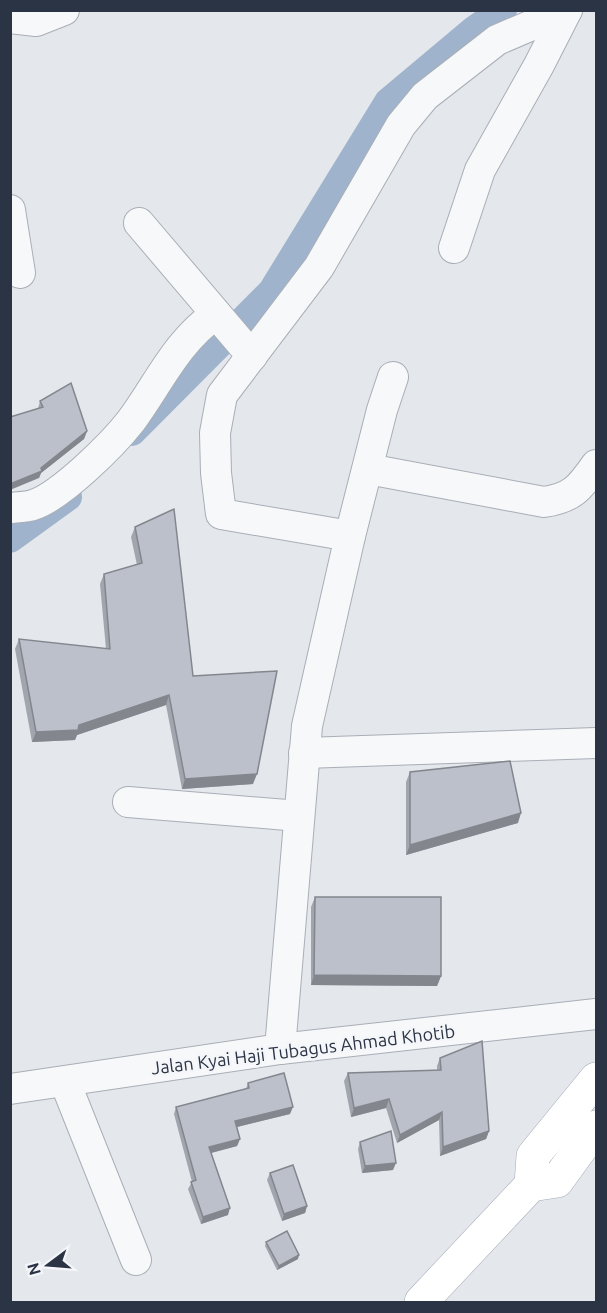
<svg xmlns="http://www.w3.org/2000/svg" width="607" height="1313" font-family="Ubuntu,sans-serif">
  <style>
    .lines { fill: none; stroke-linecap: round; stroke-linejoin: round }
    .canal { stroke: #9fb4cc; stroke-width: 28 }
    .minor-casing { stroke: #a9aeb7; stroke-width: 32 }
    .major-casing { stroke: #a3abb8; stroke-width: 34 }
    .minor { stroke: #f7f8fa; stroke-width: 30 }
    .major { stroke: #fff; stroke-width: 33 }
    .wall { fill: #a1a5ae }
    .shaded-wall { fill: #83868d }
    .building { fill: #bbc0ca; stroke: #83868d; stroke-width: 1.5 }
    .labels { text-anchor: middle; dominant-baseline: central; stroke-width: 5; stroke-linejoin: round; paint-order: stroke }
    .street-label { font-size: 18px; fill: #2b3445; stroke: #f4f6f9 }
  </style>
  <rect width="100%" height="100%" fill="#e4e7ec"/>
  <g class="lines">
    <g class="canal">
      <path d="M132 432 272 291 388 102 475 29 503 10"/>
      <path d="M10 539 68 497"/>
    </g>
    <g class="minor-casing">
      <g id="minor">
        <path d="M10 18 36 21 64 10"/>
        <path d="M10 210 20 273"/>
        <path d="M139 223 252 356"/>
        <path d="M454 248 480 170 539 65 567 10"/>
        <path d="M368 469 544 502C572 498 580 488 596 465"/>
        <path d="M10 508C18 507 27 507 33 505 61 496 113 444 131 421 159 383 176 342 216 314"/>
        <path d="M350 536 221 514 216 473 215 433 222 395 319 267 401 125 425 96 497 40 567 10"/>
        <path d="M304 753 596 743"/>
        <path d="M128 802 299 816"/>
        <path d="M280 1049 307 726 350 536 382 410 393 377"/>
        <path d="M65 1082 136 1260"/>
        <path d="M10 1089 280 1049 596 1014"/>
      </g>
    </g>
    <g class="major-casing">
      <g id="major">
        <path d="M531 1185 533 1156 596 1079"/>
        <path d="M421 1302 531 1185 557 1181 596 1127"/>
      </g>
    </g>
    <use href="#minor" class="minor"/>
    <use href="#major" class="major"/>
  </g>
  <g class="wall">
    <path d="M40 401 87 431 84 439 41 473 39 478 38 409Z"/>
    <path d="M135 527 193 676 253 784 182 789 166 705 77 735 75 740 32 742 15 649 19 639 106 649 100 584 104 574 137 565 131 537Z"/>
    <path d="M410 772 518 823 406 855V782Z"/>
    <path d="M315 897 441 976 437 986 311 985V907Z"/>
    <path d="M440 1058 489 1131 486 1139 440 1156 439 1120 397 1143 386 1108 351 1117 344 1081 348 1073 437 1070V1066Z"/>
    <path d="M248 1083 290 1114 237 1127 240 1139 237 1146 211 1153 228 1215 201 1224 188 1189 192 1182 174 1114 176 1107 246 1089Z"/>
    <path d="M360 1142 393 1170 362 1173 358 1149Z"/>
    <path d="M270 1173 307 1206 305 1213 282 1221 267 1180Z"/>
    <path d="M266 1242 298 1259 277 1270 265 1246Z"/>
  </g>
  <g class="shaded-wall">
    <path d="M87 431 84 439 41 473 39 478 10 490V484L41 468Z"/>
    <path d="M169 695 166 705 77 735 75 740 32 742 36 732Z"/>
    <path d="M257 774 253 784 182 789 185 779Z"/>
    <path d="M521 813 518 823 406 855 410 845Z"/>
    <path d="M314 975 441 976 437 986 311 985Z"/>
    <path d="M389 1099 386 1108 351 1117 354 1108Z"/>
    <path d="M293 1107 290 1114 233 1128 235 1121Z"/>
    <path d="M442 1112 439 1120 397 1143 400 1135Z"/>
    <path d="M489 1131 486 1139 440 1156 443 1147Z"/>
    <path d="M240 1139 237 1146 207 1154 209 1147Z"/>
    <path d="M396 1163 393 1170 362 1173 365 1166Z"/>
    <path d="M307 1206 305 1213 282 1221 284 1214Z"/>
    <path d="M230 1208 228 1215 201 1224 203 1217Z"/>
    <path d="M299 1255 298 1259 277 1270 279 1266Z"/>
  </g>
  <g class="building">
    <path d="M71 383 87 431 41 468 42 471 10 484V417L43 407 40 401Z"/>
    <path d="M174 509 193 676 277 671 257 774 185 779 169 695 79 725 78 730 36 732 19 639 110 649 104 574 142 563 135 527Z"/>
    <path d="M510 761 521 813 410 845V772Z"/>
    <path d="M315 897H441V976L314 975Z"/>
    <path d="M482 1041 489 1131 443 1147 442 1112 400 1135 389 1099 354 1108 348 1073 441 1070 440 1058Z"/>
    <path d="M284 1073 293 1107 235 1121 240 1139 209 1147 230 1208 203 1217 191 1182 196 1180 176 1107 249 1088 248 1083Z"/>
    <path d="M391 1131 396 1163 365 1166 360 1142Z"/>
    <path d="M293 1165 307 1206 284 1214 270 1173Z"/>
    <path d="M287 1231 299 1255 279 1266 266 1242Z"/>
  </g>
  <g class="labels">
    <g class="street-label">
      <text transform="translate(303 1049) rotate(-7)">Jalan Kyai Haji Tubagus Ahmad Khotib</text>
    </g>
  </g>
  <rect width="607" height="1313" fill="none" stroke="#2b3445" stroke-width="24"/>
  <g transform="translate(48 1265) rotate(254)" stroke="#f4f6f9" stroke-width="4.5" paint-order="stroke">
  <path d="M0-4.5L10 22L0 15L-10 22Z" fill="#2b3445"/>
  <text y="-9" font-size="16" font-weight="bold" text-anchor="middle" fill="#2b3445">N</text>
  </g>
</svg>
